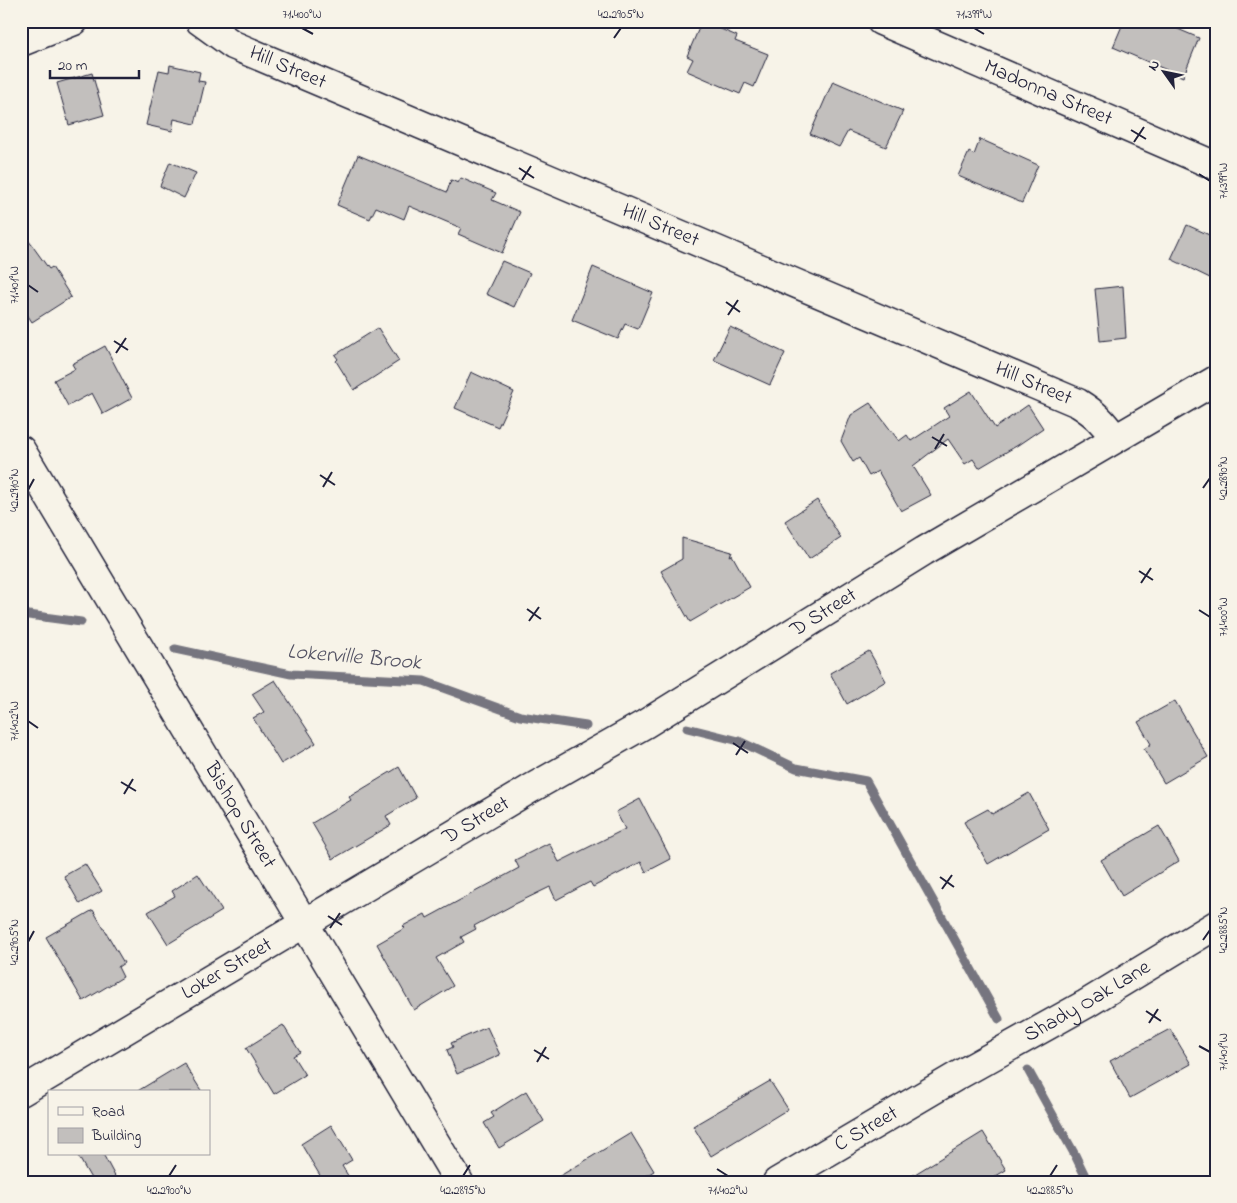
<svg xmlns="http://www.w3.org/2000/svg" width="1237" height="1203" font-family="'Indie Flower',sans-serif">
  <style>
    .lines { fill: none; stroke-linecap: round; stroke-linejoin: round }
    .stream { stroke: #76747f; stroke-width: 9 }
    .building { fill: #c2bfbd; stroke: #22223b }
    .minor-casing { stroke: #22223b; stroke-width: 31 }
    .tertiary-casing { stroke: #22223b; stroke-width: 31 }
    .minor { stroke: #f7f3e8; stroke-width: 28 }
    .tertiary { stroke: #f7f3e8; stroke-width: 28 }
    .ticks { fill: none; stroke: #22223b; stroke-width: 2 }
    .labels { text-anchor: middle; dominant-baseline: central; stroke-width: 5; stroke-linejoin: round; paint-order: stroke }
    .street-label { font-size: 21px; fill: #22223b; stroke: #f7f3e8 }
    .water-label { font-size: 22px; font-style: italic; fill: #535263; stroke: #f7f3e8 }
    .neatline { fill: none; stroke: #22223b; stroke-width: 2 }
    .ticks-label { font-size: 12px; text-anchor: middle; fill: #22223b }
  </style>
  <rect width="100%" height="100%" fill="#f7f3e8"/>
  <filter id="ink" filterUnits="userSpaceOnUse"><feTurbulence type="fractalNoise" baseFrequency=".02" numOctaves="2"/><feDisplacementMap in="SourceGraphic" scale="10" xChannelSelector="R" yChannelSelector="G"/><feConvolveMatrix kernelMatrix="1 2 1 2 8 2 1 2 1" color-interpolation-filters="sRGB"/></filter>
  <g filter="url(#ink)">
    <g class="lines">
      <g class="stream">
        <path d="M21 614 81 622"/>
        <path d="M175 649 291 674 424 681 520 716 586 726"/>
        <path d="M687 728 739 741 796 768 866 781 999 1019"/>
        <path d="M1028 1070 1075 1155 1088 1182"/>
      </g>
    </g>
    <g class="building">
      <path d="M702 21 737 36 735 41 768 54 754 87 745 83 740 94 687 71 693 59 687 56Z"/>
      <path d="M1124 21H1159L1199 38 1183 77 1113 47Z"/>
      <path d="M170 65 200 72 198 81 205 82 195 124 174 119 172 131 146 125 159 70 169 72Z"/>
      <path d="M92 73 104 115 69 125 57 83Z"/>
      <path d="M833 81 903 111 886 147 848 131 839 147 810 134Z"/>
      <path d="M980 139 1038 165 1022 203 958 176 969 152 974 155Z"/>
      <path d="M358 155 447 192 451 180 458 183 461 178 496 193 492 200 520 212 502 253 458 234 461 228 409 206 404 219 376 207 370 219 337 205Z"/>
      <path d="M170 162 196 173 184 198 160 186Z"/>
      <path d="M1187 225 1216 238V281L1171 259Z"/>
      <path d="M21 230 49 269 52 267 71 297 32 322 21 305Z"/>
      <path d="M502 261 530 273 514 307 486 294Z"/>
      <path d="M593 267 653 293 638 329 625 324 618 339 572 320Z"/>
      <path d="M1123 286 1126 338 1100 341 1095 289Z"/>
      <path d="M730 327 785 353 770 385 714 360Z"/>
      <path d="M378 328 399 361 354 390 336 361 338 359 335 355Z"/>
      <path d="M105 346 132 398 103 414 92 393 68 406 54 380 75 369 72 364Z"/>
      <path d="M471 372 514 392 498 427 455 408Z"/>
      <path d="M971 391 995 428 1028 405 1043 428 1018 445 979 468 973 459 965 464 948 439 913 466 931 495 901 511 878 471 869 476 859 458 853 462 841 441 851 415 870 403 899 441 907 435 911 441 949 416 944 408Z"/>
      <path d="M817 500 841 538 809 559 785 521Z"/>
      <path d="M682 538 732 552 730 556 732 555 750 587 690 622 661 571 682 559Z"/>
      <path d="M869 651 886 681 847 704 830 673Z"/>
      <path d="M275 680 316 743 281 764 253 718 264 712 252 694Z"/>
      <path d="M1175 701 1208 757 1164 783 1144 749 1151 744 1138 722Z"/>
      <path d="M399 767 416 798 386 816 391 825 333 859 312 823 351 800 349 797Z"/>
      <path d="M1029 793 1049 829 988 864 964 822 988 809 992 814Z"/>
      <path d="M640 799 671 859 646 872 641 862 593 887 590 882 556 900 550 887 513 905 474 926 476 929 461 937 464 942 436 958 453 986 414 1010 377 944 405 928 403 926 425 914 427 918 519 868 515 860 549 843 559 862 625 829 616 812Z"/>
      <path d="M1159 826 1179 861 1122 896 1101 860Z"/>
      <path d="M85 864 102 891 80 904 64 876Z"/>
      <path d="M198 874 222 911 168 944 148 912 175 896 172 891Z"/>
      <path d="M93 910 124 963 118 967 123 977 83 1001 46 937Z"/>
      <path d="M283 1025 300 1052 293 1056 305 1075 274 1094 246 1048Z"/>
      <path d="M487 1027 500 1055 457 1074 447 1050 453 1047 451 1043Z"/>
      <path d="M1170 1029 1191 1064 1130 1098 1110 1061Z"/>
      <path d="M184 1063 202 1092H136Z"/>
      <path d="M770 1081 788 1109 711 1156 693 1126Z"/>
      <path d="M526 1091 544 1121 499 1148 484 1123 494 1117 491 1113Z"/>
      <path d="M331 1125 352 1160 342 1166 352 1182H324L301 1144Z"/>
      <path d="M983 1132 1006 1170 986 1182H902Z"/>
      <path d="M631 1133 654 1171 636 1182H550Z"/>
      <path d="M77 1154H103L118 1182H93Z"/>
    </g>
    <g class="lines">
      <g class="minor-casing">
        <g id="minor">
          <path id="s1" d="M200 21 233 45 1078 403C1094 413 1104 422 1114 438"/>
          <path id="s2" d="M881 21 1216 166"/>
          <path d="M21 42 74 21"/>
          <path id="s3" d="M21 1092 530 789 645 724 924 551 1216 380"/>
          <path id="s4" d="M777 1182 957 1076 1086 1004 1216 925"/>
        </g>
      </g>
      <g class="tertiary-casing">
        <g id="tertiary">
          <path id="s5" d="M21 450 459 1182"/>
        </g>
      </g>
      <use href="#minor" class="minor"/>
      <use href="#tertiary" class="tertiary"/>
    </g>
  </g>
  <path class="ticks" d="M302 28 313 34M974 28 984 34M614 38 621 28M1131 130 1146 139M1134 142 1144 127M519 168 534 178M1199 174 1210 181M522 180 531 166M28 285 38 292M726 302 740 312M728 315 738 300M114 341 128 350M116 353 126 338M932 437 947 446M935 449 944 434M320 475 335 485M323 487 332 472M1203 488 1210 478M28 490 34 479M1139 571 1153 580M1141 583 1151 568M527 609 541 619M1199 610 1210 617M529 621 539 607M28 721 38 728M733 743 748 753M736 755 745 741M121 782 136 791M124 794 133 779M940 877 954 887M942 889 952 875M328 916 342 925M330 928 340 913M1203 940 1210 930M28 942 34 931M1146 1011 1161 1021M1149 1023 1158 1009M1199 1046 1210 1052M534 1050 549 1059M537 1062 546 1047M717 1169 728 1176M169 1176 176 1165M463 1176 470 1165M1050 1176 1057 1165"/>
  <g class="labels">
    <g class="street-label">
      <text stroke="none"><textPath href="#s1" startOffset="100">Hill Street</textPath></text>
      <text stroke="none"><textPath href="#s2" startOffset="182">Madonna Street</textPath></text>
      <text stroke="none"><textPath href="#s1" startOffset="505">Hill Street</textPath></text>
      <text stroke="none"><textPath href="#s1" startOffset="910">Hill Street</textPath></text>
      <text stroke="none"><textPath href="#s3" startOffset="935">D Street</textPath></text>
      <text stroke="none"><textPath href="#s5" startOffset="426">Bishop Street</textPath></text>
      <text stroke="none"><textPath href="#s3" startOffset="530">D Street</textPath></text>
      <text stroke="none"><textPath href="#s3" startOffset="240">Loker Street</textPath></text>
      <text stroke="none"><textPath href="#s4" startOffset="359">Shady Oak Lane</textPath></text>
      <text stroke="none"><textPath href="#s4" startOffset="104">C Street</textPath></text>
    </g>
    <g class="water-label">
      <text transform="translate(354 658) rotate(5)">Lokerville Brook</text>
    </g>
  </g>
  <rect width="1237" height="1203" fill="none" stroke="#f7f3e8" stroke-width="55"/>
  <rect x="48" y="1090" width="162" height="65" fill="#f7f3e8" stroke="#a29fa3"/>
  <rect x="58" y="1107" width="25" height="8" fill="#f7f3e8" stroke="#a29fa3"/>
  <text x="92" y="1116" font-size="15" fill="#22223b">Road</text>
  <rect x="58" y="1128" width="25" height="15" fill="#c2bfbd" stroke="#a29fa3"/>
  <text x="92" y="1140" font-size="15" fill="#22223b">Building</text>
  <g transform="translate(1164 72) rotate(303)" stroke="#f7f3e8" stroke-width="4" paint-order="stroke">
  <path d="M0-4L9 19L0 12L-9 19Z" fill="#22223b"/>
  <text y="-8" font-size="14" font-weight="bold" text-anchor="middle" fill="#22223b">N</text>
  </g>
  <path d="M50 70v8h89v-8" fill="none" stroke="#22223b" stroke-width="2.5"/>
  <text x="58" y="70" font-size="15" fill="#22223b" stroke="#f7f3e8" stroke-width="4" paint-order="stroke">20 m</text>
  <rect x="28" y="28" width="1182" height="1148" class="neatline"/>
  <g class="ticks-label">
    <text x="302" y="18">71.400°W</text>
    <text x="621" y="18">42.2905°N</text>
    <text x="974" y="18">71.399°W</text>
    <text transform="translate(1223 181) rotate(-90)" y="4">71.399°W</text>
    <text transform="translate(14 285) rotate(-90)" y="4">71.401°W</text>
    <text transform="translate(1223 478) rotate(-90)" y="4">42.2890°N</text>
    <text transform="translate(14 490) rotate(-90)" y="4">42.2910°N</text>
    <text transform="translate(1223 617) rotate(-90)" y="4">71.400°W</text>
    <text transform="translate(14 721) rotate(-90)" y="4">71.402°W</text>
    <text transform="translate(1223 930) rotate(-90)" y="4">42.2885°N</text>
    <text transform="translate(14 942) rotate(-90)" y="4">42.2905°N</text>
    <text transform="translate(1223 1052) rotate(-90)" y="4">71.401°W</text>
    <text x="169" y="1194">42.2900°N</text>
    <text x="463" y="1194">42.2895°N</text>
    <text x="728" y="1194">71.402°W</text>
    <text x="1050" y="1194">42.2885°N</text>
  </g>
</svg>
